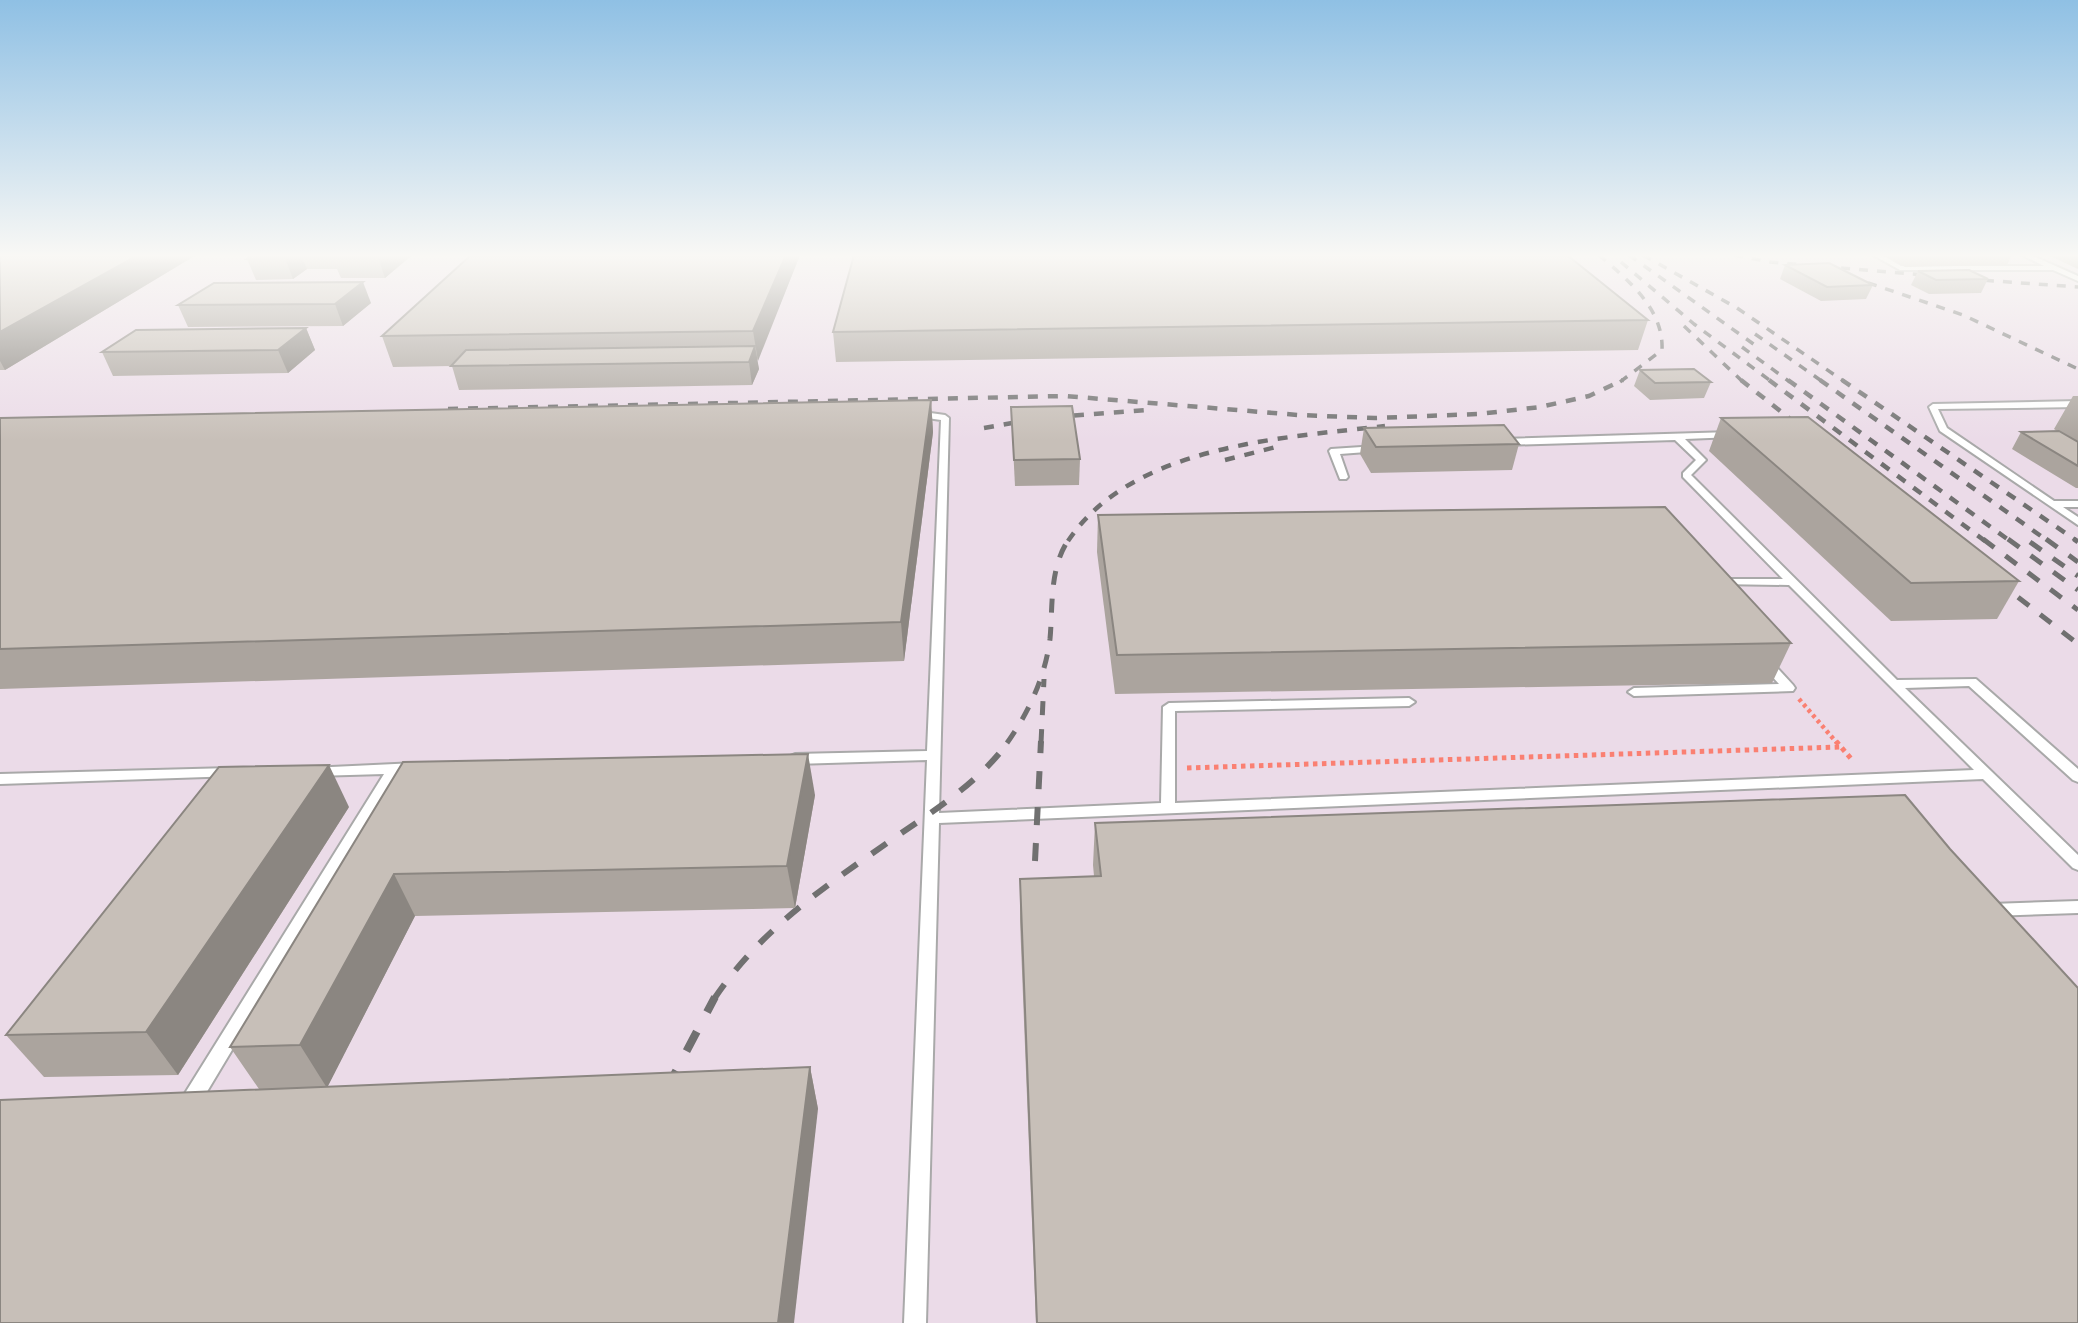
<svg xmlns="http://www.w3.org/2000/svg" width="2078" height="1323" font-family="'Source Sans 3',sans-serif">
  <style>
    .industrial { fill: #ebdbe8 }
    .lines { fill: none; stroke-linecap: round; stroke-linejoin: round }
    .service-casing { stroke: #a9a9a9; stroke-width: 4 }
    .path-far1 { stroke: #fa8072; stroke-width: 4.5; stroke-dasharray: 3.5 3.5; stroke-linecap: butt }
    .path { stroke: #fa8072; stroke-width: 5; stroke-dasharray: 4.5 4.5; stroke-linecap: butt }
    .service { fill: #fff; fill-rule: evenodd }
    .rail-far4 { stroke: #707070; stroke-width: 3.5; stroke-dasharray: 9 9; stroke-linecap: butt }
    .rail-far3 { stroke: #707070; stroke-width: 4.5; stroke-dasharray: 10 10; stroke-linecap: butt }
    .rail-far2 { stroke: #707070; stroke-width: 5; stroke-dasharray: 14 14; stroke-linecap: butt }
    .rail-far1 { stroke: #707070; stroke-width: 6; stroke-dasharray: 18 18; stroke-linecap: butt }
    .rail { stroke: #707070; stroke-width: 8; stroke-dasharray: 22 22; stroke-linecap: butt }
    .wall { fill: #aba49e }
    .shaded-wall { fill: #8b8681 }
    .building { fill: #c7bfb8; stroke: #8b8681; stroke-width: 2 }
  </style>
  <rect width="100%" height="100%" fill="#f2efe9"/>
  <rect class="industrial" x="0" y="255" width="2078" height="1068"/>
  <g class="lines">
    <g class="service-casing">
      <g id="service">
        <path d="M1873 255H1882L1901 266H2044L2022 255H2031L2078 276V281L2053 270H1900Z"/>
        <path d="M2078 401V407L1938 409 1947 428 2054 501H2078V507H2063L2078 517V525L1940 431 1929 407 1933 404Z"/>
        <path d="M916 411 945 415 949 418 939 813 1161 803 1163 707 1169 703 1409 698 1415 702 1409 706 1175 711V803L1974 770 1789 585 1715 584 1713 582 1715 580 1719 579H1783L1683 477V473L1696 460 1675 440 1503 445 1498 442 1503 439 1731 432 1736 435 1734 437 1685 439 1706 460 1691 475 1897 680 1976 679 2078 769V782L2073 780 1969 686 1905 688 2078 855V870L2073 868 1983 779 939 823 926 1323H904L927 760 795 764 790 762 788 759 790 756 795 754 927 751 941 420 913 416 912 414Z"/>
        <path d="M1377 446 1380 447V451L1340 454 1348 477 1346 479H1340L1329 451 1331 449Z"/>
        <path d="M1765 658 1769 659 1793 685 1795 688 1793 691 1634 696 1628 692 1634 688 1779 684 1759 662Z"/>
        <path d="M416 763 421 765 423 768 421 771 398 773 196 1110 189 1112 182 1110 180 1104 182 1098 384 774 315 776 310 774 308 771 310 768Z"/>
        <path d="M231 768 236 770 238 773 236 776 0 784V774Z"/>
        <path d="M2078 901V913L1991 916 1985 914 1983 910 1985 906 1991 904Z"/>
      </g>
    </g>
    <path class="path-far1" d="M1799 699 1837 743"/>
    <g class="path">
      <path d="M1836 741 1853 761"/>
      <path d="M1187 768 1840 747"/>
    </g>
    <use href="#service" class="service"/>
    <g class="rail-far4">
      <path d="M1599 255C1628 280 1664 309 1662 350L1620 382"/>
      <path d="M1629 255 1759 348"/>
      <path d="M1643 255 1737 308 1845 382"/>
      <path d="M1734 255 1770 262 1936 276"/>
      <path d="M1621 262 1694 324 1772 382"/>
      <path d="M1851 277 1963 315 2078 369"/>
      <path d="M1967 279 2078 287"/>
      <path d="M1684 326 1743 382"/>
      <path d="M1755 334 1823 382"/>
      <path d="M1742 347 1790 382"/>
    </g>
    <g class="rail-far3">
      <path d="M1741 380 1803 429"/>
      <path d="M1769 380 1985 541"/>
      <path d="M1788 380 2010 541"/>
      <path d="M1820 380 2048 541"/>
      <path d="M1842 380 2077 541"/>
      <path d="M448 409 1065 396 1298 415 1375 418 1479 414 1540 407 1589 396 1623 380"/>
      <path d="M1054 417 1148 410"/>
      <path d="M984 428 1029 420"/>
      <path d="M1225 460 1280 446"/>
      <path d="M1068 541C1132 445 1282 438 1385 426"/>
    </g>
    <g class="rail-far2">
      <path d="M1983 539 2078 610"/>
      <path d="M2008 539 2078 590"/>
      <path d="M2046 539 2078 562"/>
      <path d="M2074 539 2078 542"/>
      <path d="M2030 542 2078 576"/>
      <path d="M1996 580 2078 644"/>
      <path d="M1007 743C1029 712 1045 677 1050 639 1053 606 1049 568 1069 539"/>
      <path d="M1041 743 1044 679"/>
    </g>
    <g class="rail-far1">
      <path d="M1035 861 1041 741"/>
      <path d="M714 999C762 927 830 883 900 834 938 808 981 780 1009 741"/>
    </g>
    <path class="rail" d="M666 1090 715 997"/>
  </g>
  <g class="wall">
    <path d="M0 255H196L5 370H0Z"/>
    <path d="M253 255H412L385 278H341L337 269H307L293 279 256 280 247 259Z"/>
    <path d="M471 255H800L757 361 759 369 752 385 459 390 452 366 393 367 382 336Z"/>
    <path d="M1883 255H2012L2007 265 1905 267Z"/>
    <path d="M2048 255H2078V269Z"/>
    <path d="M1785 265 1873 285 1866 299 1821 301 1780 279Z"/>
    <path d="M1918 271 1988 279 1981 293 1929 294 1911 285Z"/>
    <path d="M371 303 343 326 188 327 178 305Z"/>
    <path d="M1648 320 1638 350 836 362 833 332Z"/>
    <path d="M306 328 315 350 288 373 113 376 102 352Z"/>
    <path d="M1640 370 1711 382 1704 398 1650 400 1634 386Z"/>
    <path d="M2073 396H2078V488H2076L2012 449 2021 432 2057 431 2054 429Z"/>
    <path d="M931 400 933 432 904 661 0 689V418Z"/>
    <path d="M1011 407 1080 459 1079 485 1015 486Z"/>
    <path d="M1721 418 2019 581 1997 619 1891 621 1709 451Z"/>
    <path d="M1364 428 1519 444 1512 470 1371 473 1360 454Z"/>
    <path d="M1098 515 1791 643 1772 683 1115 694 1097 552Z"/>
    <path d="M403 762 815 795 795 908 415 916 327 1087 810 1067 818 1109 259 1089 230 1047Z"/>
    <path d="M349 807 178 1075 44 1077 6 1035Z"/>
    <path d="M1095 823 2078 1323H1036L1020 921V879L1094 876 1093 865Z"/>
  </g>
  <g class="shaded-wall">
    <path d="M138 255H196L5 370 0 361V332Z"/>
    <path d="M289 255H301L307 269 293 279 285 258Z"/>
    <path d="M380 255H412L385 278 378 257Z"/>
    <path d="M786 255H800L758 361 753 331Z"/>
    <path d="M363 282 371 303 343 326 335 304Z"/>
    <path d="M306 328 315 350 288 373 278 350Z"/>
    <path d="M755 346 759 369 752 385 749 362Z"/>
    <path d="M931 400 933 432 904 661 901 622Z"/>
    <path d="M808 754 815 795 795 908 787 866Z"/>
    <path d="M329 765 349 807 178 1075 146 1032Z"/>
    <path d="M394 874 415 916 327 1088 300 1045Z"/>
    <path d="M810 1067 818 1109 794 1323H778Z"/>
  </g>
  <g class="building">
    <path d="M0 255H138L0 332Z"/>
    <path d="M253 255H289L285 258 247 259Z"/>
    <path d="M337 255H380L378 257 333 258Z"/>
    <path d="M471 255H786L753 331 382 336Z"/>
    <path d="M854 255H1567L1648 320 833 332Z"/>
    <path d="M1829 263 1873 285 1827 287 1785 265Z"/>
    <path d="M1969 270 1988 279 1936 280 1918 271Z"/>
    <path d="M363 282 335 304 178 305 214 283Z"/>
    <path d="M306 328 278 350 102 352 136 330Z"/>
    <path d="M755 346 749 362 451 366 466 350Z"/>
    <path d="M1694 369 1711 382 1655 383 1640 370Z"/>
    <path d="M931 400 901 622 0 649V418Z"/>
    <path d="M1072 406 1080 459 1014 460 1011 407Z"/>
    <path d="M1808 417 2019 581 1911 583 1721 418Z"/>
    <path d="M1504 425 1519 444 1376 447 1364 428Z"/>
    <path d="M2059 431 2078 442V466L2021 432Z"/>
    <path d="M1665 507 1791 643 1117 655 1098 515Z"/>
    <path d="M808 754 787 866 394 874 300 1045 230 1047 403 762Z"/>
    <path d="M329 765 146 1032 6 1035 219 767Z"/>
    <path d="M1905 795 1950 849 2078 988V1323H1037L1020 879 1101 876 1095 823Z"/>
    <path d="M810 1067 778 1323H0V1100Z"/>
  </g>
  <linearGradient id="sky" x2="0" y2="1"><stop stop-color="#8fc0e4"/><stop offset="0.58" stop-color="#f9f8f5"/><stop offset="1" stop-color="#f9f8f5" stop-opacity="0"/></linearGradient>
  <rect width="2078" height="441" fill="url(#sky)"/>
</svg>
